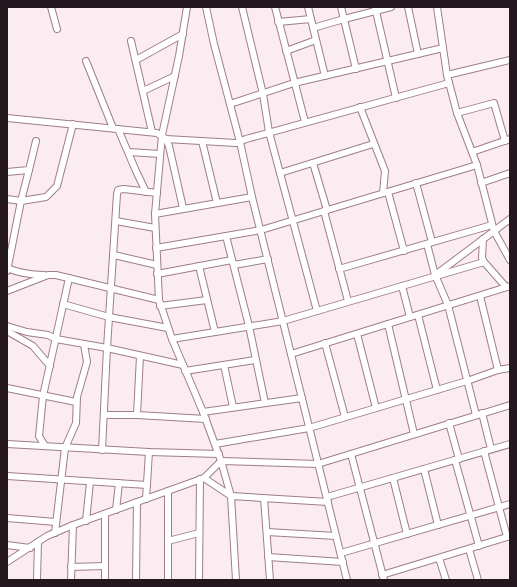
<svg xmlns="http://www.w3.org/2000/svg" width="517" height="587" font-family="Lato,sans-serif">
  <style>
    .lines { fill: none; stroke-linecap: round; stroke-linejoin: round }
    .minor-casing { stroke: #9e7d8b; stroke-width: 8 }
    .minor { stroke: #fff; stroke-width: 6 }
  </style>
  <rect width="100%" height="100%" fill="#fbecf2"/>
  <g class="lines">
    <g class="minor-casing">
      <g id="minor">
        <path d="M51 7 57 29"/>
        <path d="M187 7 179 56 162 135 155 214 159 300 172 339 203 412 221 461 231 496 236 580"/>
        <path d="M206 7 214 44 240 142 252 197 347 580"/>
        <path d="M242 7 263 94 269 132 317 311"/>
        <path d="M275 7 305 122"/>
        <path d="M308 7 325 76"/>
        <path d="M341 7 356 69"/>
        <path d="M375 7 396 98"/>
        <path d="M408 7 418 54"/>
        <path d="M437 7 447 75 457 113 477 165 494 231 510 260"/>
        <path d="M278 22 311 19"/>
        <path d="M313 28 344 19 391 7"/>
        <path d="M131 41 152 132"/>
        <path d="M286 51 316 40"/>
        <path d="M136 60 183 34"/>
        <path d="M86 61 113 128"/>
        <path d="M447 75 510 60"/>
        <path d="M143 91 175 76"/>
        <path d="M230 104 294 83 443 48"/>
        <path d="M360 107 385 171 383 193"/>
        <path d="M457 113 494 103 505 141"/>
        <path d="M7 118 157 133 166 139 169 146 183 208"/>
        <path d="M118 129 136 171 146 192"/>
        <path d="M166 139 236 143 246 139 449 83"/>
        <path d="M202 141 217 203"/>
        <path d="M129 152 160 154"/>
        <path d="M472 152 510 139"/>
        <path d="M313 163 327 210"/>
        <path d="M7 172 29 170 36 141"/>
        <path d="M280 173 373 144"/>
        <path d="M416 183 432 242"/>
        <path d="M481 183 510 173"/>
        <path d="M388 192 404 251"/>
        <path d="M7 199 21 201 29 170"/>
        <path d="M324 211 348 301"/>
        <path d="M155 214 252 197"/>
        <path d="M116 221 155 228"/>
        <path d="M226 236 249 326 265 403"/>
        <path d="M483 239 482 258 484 262 506 287"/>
        <path d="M427 244 435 275 448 305 476 415"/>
        <path d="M156 248 261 230 477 165"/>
        <path d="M114 255 157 265"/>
        <path d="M234 265 268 259"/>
        <path d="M199 266 215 332"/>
        <path d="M7 268C19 273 31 275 44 275"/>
        <path d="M339 269 492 225"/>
        <path d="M7 271 21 201 46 197 57 186 73 124"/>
        <path d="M438 273 510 219"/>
        <path d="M157 274 232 260"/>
        <path d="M402 286 410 317"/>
        <path d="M7 291 48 275H56L159 300"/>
        <path d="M480 296 498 370"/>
        <path d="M63 304 109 317 168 328"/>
        <path d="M160 306 207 300"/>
        <path d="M418 315 437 390"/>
        <path d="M388 324 414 434"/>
        <path d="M7 326 27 332 48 335 56 339 107 348 183 365"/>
        <path d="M7 331 33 346 50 366"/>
        <path d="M357 334 376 408"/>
        <path d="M172 339 283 321 484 262"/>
        <path d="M325 343 345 417"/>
        <path d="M291 354 510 286"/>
        <path d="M224 365 233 407"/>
        <path d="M185 371 255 360"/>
        <path d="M7 388 76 402"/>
        <path d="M203 412 302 398"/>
        <path d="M482 413 491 449"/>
        <path d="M104 415H137L206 419"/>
        <path d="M137 415 140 356"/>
        <path d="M449 423 459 459"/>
        <path d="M7 444 149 452 219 454"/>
        <path d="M215 444 309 428 467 381 498 370 510 368"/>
        <path d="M45 446 39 436 43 396 69 278"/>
        <path d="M102 450 107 348 117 194 118 190 124 189 157 193"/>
        <path d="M484 451 507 537"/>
        <path d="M351 454 384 580"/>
        <path d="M455 460 479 546"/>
        <path d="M424 469 438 525"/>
        <path d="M7 476 147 485"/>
        <path d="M204 478 231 496 328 502"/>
        <path d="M393 478 407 534"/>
        <path d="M168 491V580"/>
        <path d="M327 497 510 444"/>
        <path d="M264 498 270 580"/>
        <path d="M146 499 149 452"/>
        <path d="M116 510 119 483"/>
        <path d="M105 514V580"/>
        <path d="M7 518 56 522"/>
        <path d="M86 521 90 482"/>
        <path d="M267 532 336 536"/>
        <path d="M55 533 65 448 76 423 77 397 87 362 84 344"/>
        <path d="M168 541 199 533"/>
        <path d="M7 545 30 548"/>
        <path d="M469 549 478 580"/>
        <path d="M341 553 510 504"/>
        <path d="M268 557 343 562"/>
        <path d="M439 558 446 580"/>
        <path d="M7 562 47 536 73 525 204 478 221 461 318 464 510 405"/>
        <path d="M71 567 105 566"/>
        <path d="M382 575 510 536"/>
        <path d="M37 580 38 542"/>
        <path d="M71 580 73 525"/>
        <path d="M136 580 137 502"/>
        <path d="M199 580 200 479"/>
      </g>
    </g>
    <use href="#minor" class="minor"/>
  </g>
  <rect width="517" height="587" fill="none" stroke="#24171d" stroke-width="16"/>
</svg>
